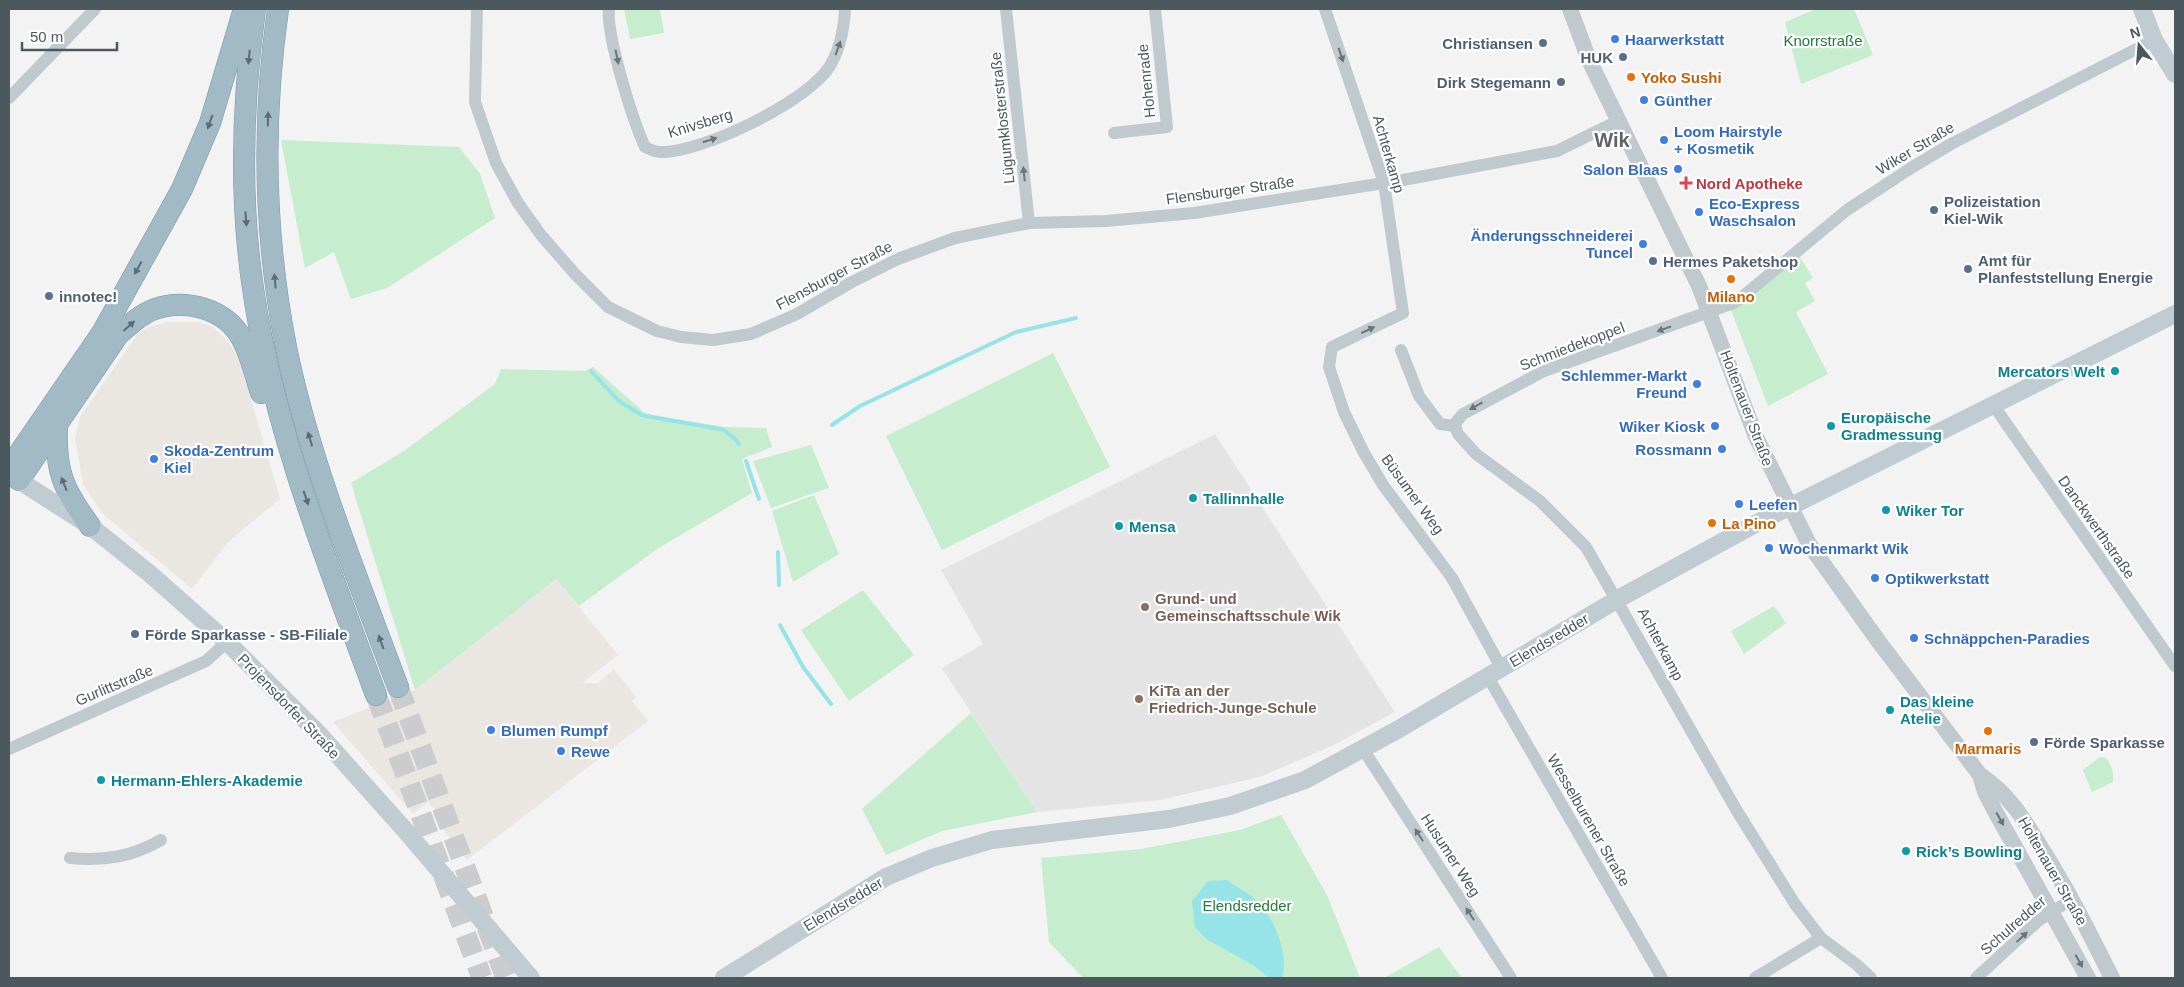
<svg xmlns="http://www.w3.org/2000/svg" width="2184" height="987" font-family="Helvetica,sans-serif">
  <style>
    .commercial { fill: #eae6e1 }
    .education { fill: #e5e4e4 }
    .green { fill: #c6edce }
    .water { fill: #96e4e7 }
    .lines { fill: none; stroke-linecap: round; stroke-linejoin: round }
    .stream { stroke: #96e4e7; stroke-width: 4 }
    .trunk-tunnel { stroke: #caccce; stroke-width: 21; stroke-dasharray: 21 11; stroke-linecap: butt }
    .trunk-casing { stroke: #7a98a8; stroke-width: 22 }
    .minor { stroke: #bfc9ce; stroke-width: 12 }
    .tertiary { stroke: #bfc9ce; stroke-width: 16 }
    .secondary { stroke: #c0ccd2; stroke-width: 18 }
    .trunk { stroke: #a2bac6; stroke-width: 21 }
    .oneway { fill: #68757b }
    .oneway2 { fill: #5c6c74 }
    .shop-dot { fill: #3f7fe0; stroke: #fff; stroke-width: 2 }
    .service-dot { fill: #5c6f8a; stroke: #fff; stroke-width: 2 }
    .food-dot { fill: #e8710a; stroke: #fff; stroke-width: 2 }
    .health-dot { fill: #e0444e; stroke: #fff; stroke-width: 2 }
    .culture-dot { fill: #0f9aa8; stroke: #fff; stroke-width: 2 }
    .education-dot { fill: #8d6e63; stroke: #fff; stroke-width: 2 }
    .labels { text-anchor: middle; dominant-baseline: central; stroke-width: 4.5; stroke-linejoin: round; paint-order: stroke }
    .shop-label { font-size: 15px; font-weight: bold; fill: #366cbe; stroke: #fff; text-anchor: start }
    .park-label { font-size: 15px; fill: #1f7d3d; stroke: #fff }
    .service-label { font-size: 15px; font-weight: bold; fill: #4e5e75; stroke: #fff; text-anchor: start }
    .food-label { font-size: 15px; font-weight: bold; fill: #c56008; stroke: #fff; text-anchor: start }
    .street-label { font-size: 15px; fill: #4b595f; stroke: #fff }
    .health-label { font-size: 15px; font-weight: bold; fill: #be3a42; stroke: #fff; text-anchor: start }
    .culture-label { font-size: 15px; font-weight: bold; fill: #0d838f; stroke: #fff; text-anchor: start }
    .education-label { font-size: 15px; font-weight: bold; fill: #785e54; stroke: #fff; text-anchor: start }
    .district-label { font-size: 20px; font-weight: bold; fill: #5f6467; stroke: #fff }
  </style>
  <rect width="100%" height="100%" fill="#f4f3f3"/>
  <g class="commercial">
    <path d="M167 322H199L213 327 226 339 239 358 280 499 228 542 192 589 103 514 83 484 75 438 80 417 138 333 151 326Z"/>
    <path d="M556 579 618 655 582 683H598L614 669 636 697 632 701 648 721 467 860 432 815 436 811 428 802 413 814 333 722 415 690Z"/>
  </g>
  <path class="education" d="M1215 434 1395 712 1334 745 1260 777 1160 800 1037 812 942 668 983 644 941 570Z"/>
  <g class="green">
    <path d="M624 9H660L664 33 630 39Z"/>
    <path d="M1816 9H1854L1873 55 1801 84 1785 22Z"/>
    <path d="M281 140 459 147 480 174 495 218 387 288 351 299 334 252 305 268Z"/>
    <path d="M1796 251 1813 278 1805 283 1815 301 1796 312 1828 374 1768 406 1729 305Z"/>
    <path d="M1053 353 1110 467 942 550 886 436Z"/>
    <path d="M593 367 646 414 725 427 766 428 772 447 742 459 752 493 657 549 579 606 556 579 415 690 351 483 404 451 495 384 501 369 585 371Z"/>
    <path d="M811 445 829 488 771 508 753 461Z"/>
    <path d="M814 495 839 554 793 582 772 511Z"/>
    <path d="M863 590 914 655 849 701 801 630Z"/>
    <path d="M1774 606 1786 623 1744 654 1731 631Z"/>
    <path d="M971 713 1037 812 942 831 886 855 862 809Z"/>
    <path d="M2100 757 2106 758C2112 766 2114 772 2113 782L2092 792 2083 770Z"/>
    <path d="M1281 815 1327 895 1360 978H1083L1049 942 1041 858 1141 849 1240 830Z"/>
    <path d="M1439 947 1462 978H1384Z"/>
  </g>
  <path class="water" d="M1227 880C1237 887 1250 894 1259 903 1275 920 1289 955 1282 978H1269L1253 965 1206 939 1195 927 1192 901 1208 881Z"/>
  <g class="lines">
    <g class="stream">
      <path d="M591 371 619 401 641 415 724 430 734 438 739 444"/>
      <path d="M832 425 860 406 1016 332 1076 318"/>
      <path d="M746 461 759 499"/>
      <path d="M778 552 779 585"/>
      <path d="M780 625 803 667 831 704"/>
    </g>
    <g class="trunk-tunnel">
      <path d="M398 687 506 978"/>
      <path d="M376 695 482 978"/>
    </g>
    <g class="trunk-casing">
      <g id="trunk">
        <path d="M255 9C242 104 239 200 254 295 275 433 328 564 376 695"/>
        <path d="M278 9C262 121 264 235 286 347 310 464 357 576 398 687"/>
        <path d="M57 426C55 471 63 489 90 526"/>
        <path d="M9 468 102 333 182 189 210 123 244 9"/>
        <path d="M19 480 118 335C129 325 141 314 155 309 186 298 226 309 242 339 251 355 255 375 261 393"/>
      </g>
    </g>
    <g class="minor">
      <path d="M477 9 475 102 496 163 518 203 541 235 575 274 608 307 657 331 681 337 713 340 751 334 797 314 850 283 898 259 955 238 1029 223 1106 221 1194 213 1403 180 1557 151 1618 121"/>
      <path d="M609 9C606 35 633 121 645 147 649 149 655 152 660 152 700 154 812 100 831 64 840 48 844 28 845 9"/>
      <path d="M1006 9 1029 223"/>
      <path d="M1325 9 1384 183 1403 313 1332 347 1329 367 1344 412 1363 451 1383 485 1452 578 1502 669"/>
      <path d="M9 98 95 9"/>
      <path d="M1114 133 1167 127 1155 9"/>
      <path d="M1401 350 1419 396 1440 424 1455 426"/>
      <path d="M1994 406 2175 666"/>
      <path d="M1455 426 1457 421 1463 414 1544 371 1736 302 1847 210 1911 168 1951 144 2154 40"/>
      <path d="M1455 426 1458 434 1476 454 1540 501 1586 547 1737 811 1795 904 1821 938 1856 964 1871 978"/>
      <path d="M1488 677 1662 978"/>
      <path d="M9 749 206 661 227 642"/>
      <path d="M1363 749 1511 978"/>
      <path d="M70 858C104 861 132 857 161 840"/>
      <path d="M1755 978 1821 938"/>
      <path d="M1976 978 2038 921 2072 899"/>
    </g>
    <g class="tertiary">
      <path d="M1570 9 1589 60 1699 286 1756 437 1809 544 1879 642 1980 775C2011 795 2026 823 2045 854 2070 894 2091 936 2112 978"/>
      <path d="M1980 775 1985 792 1996 813 2088 978"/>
    </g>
    <g class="secondary">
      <path d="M2142 9 2154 40 2175 74"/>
      <path d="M9 474 90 526 149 573 227 642 318 733 404 829 531 978"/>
      <path d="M724 978 886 877 932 858 992 840 1169 819 1230 806 1305 780 1399 729 1618 599 1755 524 2175 314"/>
    </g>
    <use href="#trunk" class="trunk"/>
  </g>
  <defs><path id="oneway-solid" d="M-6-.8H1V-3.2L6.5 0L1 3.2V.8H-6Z" transform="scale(1.25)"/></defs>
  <g class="oneway">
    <use href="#oneway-solid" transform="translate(838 48) rotate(-70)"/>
    <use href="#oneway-solid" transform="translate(1341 55) rotate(71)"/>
    <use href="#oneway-solid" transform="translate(617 57) rotate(78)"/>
    <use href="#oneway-solid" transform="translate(710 140) rotate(-18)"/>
    <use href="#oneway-solid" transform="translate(1024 174) rotate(-96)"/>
    <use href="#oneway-solid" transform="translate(1664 329) rotate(160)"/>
    <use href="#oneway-solid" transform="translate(1368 330) rotate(-25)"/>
    <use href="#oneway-solid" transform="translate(1476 406) rotate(151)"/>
    <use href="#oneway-solid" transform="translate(2000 819) rotate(60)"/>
    <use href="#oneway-solid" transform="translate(1419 835) rotate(-123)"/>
    <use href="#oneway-solid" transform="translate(1470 914) rotate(-123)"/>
    <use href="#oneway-solid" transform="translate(2022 937) rotate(-43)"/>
    <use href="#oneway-solid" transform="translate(2079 961) rotate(61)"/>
  </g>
  <g class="oneway2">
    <use href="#oneway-solid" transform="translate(249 57) rotate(96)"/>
    <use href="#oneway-solid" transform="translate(268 119) rotate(-88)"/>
    <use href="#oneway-solid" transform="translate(210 122) rotate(109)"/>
    <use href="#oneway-solid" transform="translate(246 219) rotate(85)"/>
    <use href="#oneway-solid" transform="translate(138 268) rotate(119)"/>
    <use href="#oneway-solid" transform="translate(275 281) rotate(-95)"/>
    <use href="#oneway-solid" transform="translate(129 326) rotate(-42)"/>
    <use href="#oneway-solid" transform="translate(310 439) rotate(-107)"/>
    <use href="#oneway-solid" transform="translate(64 484) rotate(-112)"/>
    <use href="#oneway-solid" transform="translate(306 498) rotate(71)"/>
    <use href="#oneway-solid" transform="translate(381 642) rotate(-110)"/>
  </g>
  <g class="shop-dot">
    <circle cx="1615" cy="39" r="5"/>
    <circle cx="1644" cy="100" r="5"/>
    <circle cx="1664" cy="140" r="5"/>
    <circle cx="1678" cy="169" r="5"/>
    <circle cx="1699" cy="212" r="5"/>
    <circle cx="1643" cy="244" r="5"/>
    <circle cx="1697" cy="384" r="5"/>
    <circle cx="1715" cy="426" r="5"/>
    <circle cx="1722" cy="449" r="5"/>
    <circle cx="154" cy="459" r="5"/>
    <circle cx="1739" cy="504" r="5"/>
    <circle cx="1769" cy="548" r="5"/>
    <circle cx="1875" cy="578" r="5"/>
    <circle cx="1914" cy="638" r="5"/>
    <circle cx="491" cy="730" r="5"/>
    <circle cx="561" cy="751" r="5"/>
  </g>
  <g class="service-dot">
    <circle cx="1543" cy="43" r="5"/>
    <circle cx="1623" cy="57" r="5"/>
    <circle cx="1561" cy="82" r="5"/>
    <circle cx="1934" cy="210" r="5"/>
    <circle cx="1653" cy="261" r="5"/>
    <circle cx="1968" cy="269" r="5"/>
    <circle cx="49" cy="296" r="5"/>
    <circle cx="135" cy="634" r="5"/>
    <circle cx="2034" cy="742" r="5"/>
  </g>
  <g class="food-dot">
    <circle cx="1631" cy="77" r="5"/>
    <circle cx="1731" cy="279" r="5"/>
    <circle cx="1712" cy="523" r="5"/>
    <circle cx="1988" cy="731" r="5"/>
  </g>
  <path class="health-dot" d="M1683.5 175.5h5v5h5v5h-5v5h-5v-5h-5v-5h5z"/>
  <g class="culture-dot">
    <circle cx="2115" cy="371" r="5"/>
    <circle cx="1831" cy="426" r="5"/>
    <circle cx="1193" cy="498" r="5"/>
    <circle cx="1886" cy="510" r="5"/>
    <circle cx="1119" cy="526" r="5"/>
    <circle cx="1890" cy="710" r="5"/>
    <circle cx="101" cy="780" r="5"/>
    <circle cx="1906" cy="851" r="5"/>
  </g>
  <g class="education-dot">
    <circle cx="1145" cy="607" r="5"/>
    <circle cx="1139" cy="699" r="5"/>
  </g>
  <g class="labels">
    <g class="shop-label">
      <text x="1625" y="39">Haarwerkstatt</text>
      <text x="1654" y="100">Günther</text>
      <text x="1674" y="131">Loom Hairstyle<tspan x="1674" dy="17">+ Kosmetik</tspan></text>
      <text x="1668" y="169" text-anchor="end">Salon Blaas</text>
      <text x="1709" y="203">Eco-Express<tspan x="1709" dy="17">Waschsalon</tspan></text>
      <text x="1633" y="235" text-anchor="end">Änderungsschneiderei<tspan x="1633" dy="17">Tuncel</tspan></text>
      <text x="1687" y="375" text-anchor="end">Schlemmer-Markt<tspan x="1687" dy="17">Freund</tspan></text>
      <text x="1705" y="426" text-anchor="end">Wiker Kiosk</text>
      <text x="1712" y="449" text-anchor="end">Rossmann</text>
      <text x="164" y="450">Skoda-Zentrum<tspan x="164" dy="17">Kiel</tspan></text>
      <text x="1749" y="504">Leefen</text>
      <text x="1779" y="548">Wochenmarkt Wik</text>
      <text x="1885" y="578">Optikwerkstatt</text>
      <text x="1924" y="638">Schnäppchen-Paradies</text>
      <text x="501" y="730">Blumen Rumpf</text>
      <text x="571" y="751">Rewe</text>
    </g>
    <g class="park-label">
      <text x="1823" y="40">Knorrstraße</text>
      <text x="1247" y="905">Elendsredder</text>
    </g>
    <g class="service-label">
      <text x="1533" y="43" text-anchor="end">Christiansen</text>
      <text x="1613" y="57" text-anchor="end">HUK</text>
      <text x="1551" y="82" text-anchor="end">Dirk Stegemann</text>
      <text x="1944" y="201">Polizeistation<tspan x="1944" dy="17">Kiel-Wik</tspan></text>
      <text x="1978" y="260">Amt für<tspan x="1978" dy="17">Planfeststellung Energie</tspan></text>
      <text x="1663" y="261">Hermes Paketshop</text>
      <text x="59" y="296">innotec!</text>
      <text x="145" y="634">Förde Sparkasse - SB-Filiale</text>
      <text x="2044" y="742">Förde Sparkasse</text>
    </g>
    <g class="food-label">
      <text x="1641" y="77">Yoko Sushi</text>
      <text x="1731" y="296" text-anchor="middle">Milano</text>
      <text x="1722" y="523">La Pino</text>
      <text x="1988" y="748" text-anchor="middle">Marmaris</text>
    </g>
    <g class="street-label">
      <text transform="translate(1146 81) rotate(-96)">Hohenrade</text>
      <text transform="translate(1002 118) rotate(-96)">Lügumklosterstraße</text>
      <text transform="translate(700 123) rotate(-17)">Knivsberg</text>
      <text transform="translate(1915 148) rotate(-31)">Wiker Straße</text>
      <text transform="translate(1389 154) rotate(74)">Achterkamp</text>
      <text transform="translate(1230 190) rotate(-8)">Flensburger Straße</text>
      <text transform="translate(834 275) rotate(-28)">Flensburger Straße</text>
      <text transform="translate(1572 346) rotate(-21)">Schmiedekoppel</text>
      <text transform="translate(1747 408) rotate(69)">Holtenauer Straße</text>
      <text transform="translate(1413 494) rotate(54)">Büsumer Weg</text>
      <text transform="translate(2097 527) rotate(55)">Danckwerthstraße</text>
      <text transform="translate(1549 640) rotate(-31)">Elendsredder</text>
      <text transform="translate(1661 644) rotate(62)">Achterkamp</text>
      <text transform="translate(114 685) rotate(-23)">Gurlittstraße</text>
      <text transform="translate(289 706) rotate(46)">Projensdorfer Straße</text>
      <text transform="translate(1589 820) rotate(60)">Wesselburener Straße</text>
      <text transform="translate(1451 855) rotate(57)">Husumer Weg</text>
      <text transform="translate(2053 871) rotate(60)">Holtenauer Straße</text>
      <text transform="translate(843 904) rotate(-31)">Elendsredder</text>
      <text transform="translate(2013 925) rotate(-41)">Schulredder</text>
    </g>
    <g class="health-label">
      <text x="1696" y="183">Nord Apotheke</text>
    </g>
    <g class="culture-label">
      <text x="2105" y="371" text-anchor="end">Mercators Welt</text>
      <text x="1841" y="417">Europäische<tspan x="1841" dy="17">Gradmessung</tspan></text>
      <text x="1203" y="498">Tallinnhalle</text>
      <text x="1896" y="510">Wiker Tor</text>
      <text x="1129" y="526">Mensa</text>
      <text x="1900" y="701">Das kleine<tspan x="1900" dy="17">Atelie</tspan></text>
      <text x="111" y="780">Hermann-Ehlers-Akademie</text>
      <text x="1916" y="851">Rick’s Bowling</text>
    </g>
    <g class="education-label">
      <text x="1155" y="598">Grund- und<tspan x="1155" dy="17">Gemeinschaftsschule Wik</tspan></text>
      <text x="1149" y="690">KiTa an der<tspan x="1149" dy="17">Friedrich-Junge-Schule</tspan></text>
    </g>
    <g class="district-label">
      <text x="1612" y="140">Wik</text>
    </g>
  </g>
  <rect width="2184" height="987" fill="none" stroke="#4b595f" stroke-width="20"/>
  <g transform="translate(2139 45) rotate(343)" stroke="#ffffff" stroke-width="4" paint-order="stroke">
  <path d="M0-4L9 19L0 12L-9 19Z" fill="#4b595f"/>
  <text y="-8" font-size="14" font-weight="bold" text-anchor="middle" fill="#4b595f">N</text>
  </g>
  <path d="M22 42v8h95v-8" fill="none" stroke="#4b595f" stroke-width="2.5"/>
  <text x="30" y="42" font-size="15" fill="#4b595f" stroke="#ffffff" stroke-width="4" paint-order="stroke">50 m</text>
</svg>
